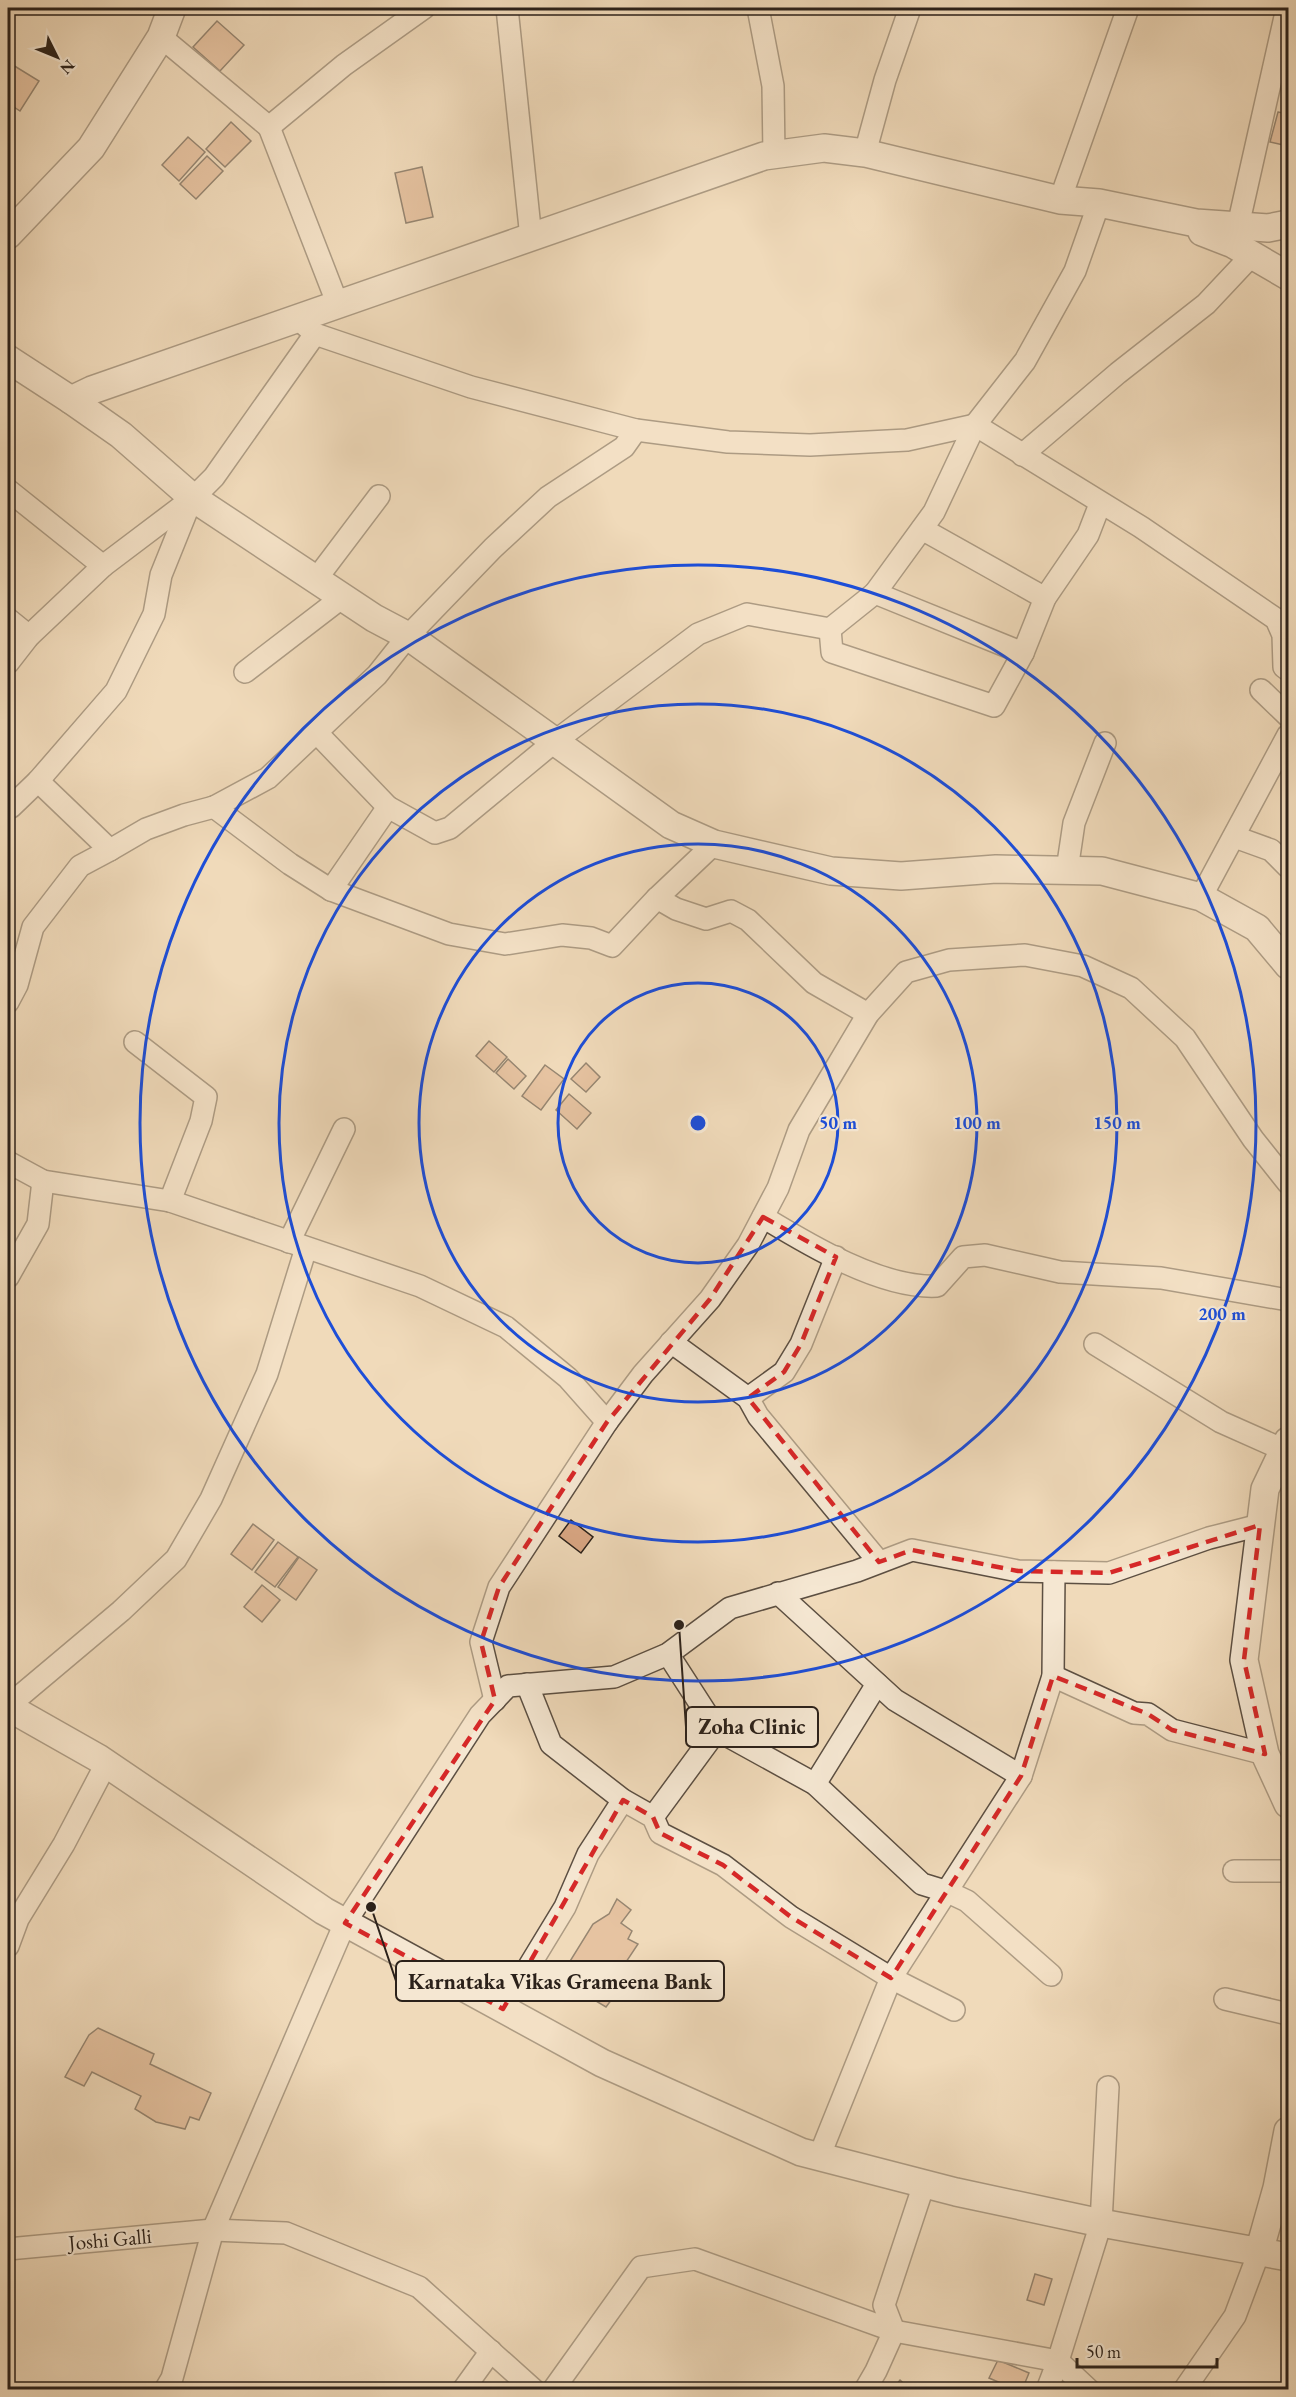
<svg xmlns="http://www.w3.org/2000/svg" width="1296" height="2397" font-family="'EB Garamond',serif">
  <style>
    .building { fill: #daa784; stroke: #2b211a; stroke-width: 1.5 }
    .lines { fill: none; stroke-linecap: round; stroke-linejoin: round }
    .minor-casing { stroke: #5c4f42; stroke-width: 24 }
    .tertiary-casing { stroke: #5c4f42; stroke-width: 30 }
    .minor { stroke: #f5e7d2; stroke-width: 21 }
    .tertiary { stroke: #f5e7d2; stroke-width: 27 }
    .marked { fill: none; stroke: #d62828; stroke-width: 4.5; stroke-dasharray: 12 8; stroke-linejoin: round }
    .ring { fill: none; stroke: #1d4ed8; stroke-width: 3 }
    .labels { text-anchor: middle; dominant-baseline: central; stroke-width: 4.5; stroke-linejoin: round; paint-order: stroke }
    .street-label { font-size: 21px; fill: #2b211a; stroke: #f5e7d2 }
    .centre { fill: #1d4ed8; stroke: #f5e7d2; stroke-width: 3 }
    .ring-label { font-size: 18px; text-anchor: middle; font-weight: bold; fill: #1d4ed8; stroke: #f5e7d2; stroke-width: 4.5; stroke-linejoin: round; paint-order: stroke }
    .leader { fill: none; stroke: #2b211a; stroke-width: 2 }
    .callout-dot { fill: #2b211a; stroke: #f5e7d2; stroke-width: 2 }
    .callout { fill: #f5e7d2; stroke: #2b211a; stroke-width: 2 }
    .callout-label { font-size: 22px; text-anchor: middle; font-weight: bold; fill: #2b211a }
  </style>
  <rect width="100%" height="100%" fill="#f0daba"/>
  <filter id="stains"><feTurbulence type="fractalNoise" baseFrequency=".00333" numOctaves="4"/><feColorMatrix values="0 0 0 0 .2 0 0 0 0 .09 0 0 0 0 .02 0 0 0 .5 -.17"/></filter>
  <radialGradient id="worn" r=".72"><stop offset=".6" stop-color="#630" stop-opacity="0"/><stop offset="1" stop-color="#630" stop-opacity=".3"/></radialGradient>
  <g class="building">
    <path d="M1042 8H1061L1059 13Z"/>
    <path d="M217 21 244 45 220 71 193 47Z"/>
    <path d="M8 62 39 81 20 111 8 103Z"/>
    <path d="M1278 112 1288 114V146L1270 142Z"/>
    <path d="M231 122 251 141 225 167 206 149Z"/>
    <path d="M188 137 205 152 179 181 162 165Z"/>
    <path d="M207 156 223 171 196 199 180 184Z"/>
    <path d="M422 167 433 217 406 223 395 173Z"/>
    <path d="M489 1041 507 1057 494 1072 476 1056Z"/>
    <path d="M508 1059 526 1076 514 1089 496 1073Z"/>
    <path d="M586 1063 600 1077 586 1092 571 1079Z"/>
    <path d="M545 1065 564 1079 541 1110 522 1096Z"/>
    <path d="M569 1094 591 1113 577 1129 556 1110Z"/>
    <path d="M571 1520 593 1537 581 1553 559 1536Z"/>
    <path d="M253 1524 274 1540 252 1570 231 1554Z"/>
    <path d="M278 1542 298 1557 275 1587 255 1572Z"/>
    <path d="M299 1557 317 1570 296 1600 278 1587Z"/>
    <path d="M262 1585 280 1600 262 1622 244 1607Z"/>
    <path d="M617 1899 631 1910 621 1923 632 1931 628 1939 638 1944 622 1968 630 1975 606 2007 559 1979 593 1924 609 1914Z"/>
    <path d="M98 2028 154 2054 150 2064 211 2093 199 2120 190 2117 185 2129 156 2122 135 2109 141 2096 92 2072 84 2086 65 2077 89 2035Z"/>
    <path d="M1035 2274 1052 2279 1044 2305 1027 2300Z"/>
    <path d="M998 2360 1029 2373 1022 2390H1017L989 2378Z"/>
    <path d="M900 2380 911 2390H892Z"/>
  </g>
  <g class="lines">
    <g class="minor-casing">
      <g id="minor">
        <path d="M507 8 531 238"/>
        <path d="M758 8 773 86 774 155"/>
        <path d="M161 37 269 127 344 65 424 8"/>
        <path d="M269 127 338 305"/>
        <path d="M865 153 885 80 910 8"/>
        <path d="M1060 200 1128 8"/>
        <path d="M1238 226 1287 8"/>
        <path d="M298 319 315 334 471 387 636 430 728 442 810 445 907 440 975 425 1141 527 1276 619 1283 635 1284 667 1288 670"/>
        <path d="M1022 455 1118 373 1206 304 1252 255"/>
        <path d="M8 490 103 566 193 498 214 477 315 334"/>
        <path d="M922 529 1045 598"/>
        <path d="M317 578 379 496"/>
        <path d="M875 593 1023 653"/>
        <path d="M8 619 29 636"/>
        <path d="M830 629 832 652 994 706 1023 653 1045 598 1088 535 1100 504"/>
        <path d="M8 663 29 636 103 566"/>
        <path d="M245 672 344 596"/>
        <path d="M1261 690 1288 716"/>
        <path d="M317 733 388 807 435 833 450 828 554 742 698 634 747 614 830 629 875 593 934 512 975 425 1025 361 1075 271 1099 203"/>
        <path d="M38 781 110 850 146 829 184 815 214 807 268 778 377 675 408 636 493 548 548 497 624 447 636 430"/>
        <path d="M11 807 38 781 116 691 154 614 161 575 192 498"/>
        <path d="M214 807 290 864 331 890 449 934 505 944 562 935 591 938 612 946 657 898 714 844"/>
        <path d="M1235 837 1271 850 1288 867"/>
        <path d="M1067 870 1074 823 1105 743"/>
        <path d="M331 890 388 807"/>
        <path d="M1201 897 1288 735"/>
        <path d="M657 898 676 909 706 919 731 911 748 920 814 983 868 1014"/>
        <path d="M8 1002 17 985 33 927 80 866 110 850"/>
        <path d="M135 1042 206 1097 201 1121 170 1201"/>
        <path d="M8 1162 43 1181 170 1201 420 1286 506 1327 568 1378 607 1422"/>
        <path d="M763 1217C809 1245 882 1289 937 1286L963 1257 985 1255 1060 1272 1161 1278 1288 1300"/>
        <path d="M289 1242 344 1129"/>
        <path d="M8 1277 38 1224 43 1181"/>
        <path d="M671 1342 748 1398 758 1416 879 1562"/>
        <path d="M1095 1344 1221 1422 1284 1450"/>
        <path d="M748 1398 784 1372 801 1344 836 1257"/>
        <path d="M778 1593 895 1700 1021 1776"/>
        <path d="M668 1654 717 1730 815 1784 922 1884 948 1892 967 1901 1051 1975"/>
        <path d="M1053 1676 1134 1713 1148 1714 1172 1730 1265 1754"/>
        <path d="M527 1684 551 1744 623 1800 653 1817 660 1833 723 1865 791 1917 891 1978 954 2010"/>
        <path d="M495 1700 481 1642 499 1587 607 1422 643 1374 710 1299 748 1245 778 1188 799 1130 868 1014 906 972 949 960 1025 955 1083 966 1131 988 1185 1038 1253 1139 1288 1183"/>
        <path d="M8 1706 121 1611 176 1559 211 1499 267 1374 306 1248"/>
        <path d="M815 1784 877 1684"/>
        <path d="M653 1817 717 1730"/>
        <path d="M1234 1871H1288"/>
        <path d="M8 1946 18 1919 64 1844 106 1764"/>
        <path d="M1225 1999 1288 2014"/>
        <path d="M503 2009 565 1907 588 1854 623 1800"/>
        <path d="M819 2157 891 1978 1021 1776 1053 1676 1054 1572"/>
        <path d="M8 2249 213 2230 286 2233 419 2287 534 2390"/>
        <path d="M165 2390 172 2378 213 2230 345 1923 480 1715 508 1686 614 1677 668 1654 730 1608 857 1571 912 1550 1018 1571 1109 1573 1209 1538 1260 1525"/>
        <path d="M463 2390 491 2351"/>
        <path d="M553 2390 641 2267 695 2259 894 2331 1058 2361 1089 2390"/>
        <path d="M865 2390 876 2371 894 2331 884 2305 924 2184"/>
        <path d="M1047 2390 1058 2361 1101 2223 1108 2087"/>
        <path d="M1184 2390 1235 2316 1259 2252"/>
      </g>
    </g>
    <g class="tertiary-casing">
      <g id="tertiary">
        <path d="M1202 232 1233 244 1288 276"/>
        <path d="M8 235 91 148 161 37 172 8"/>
        <path d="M8 359 71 400 92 390 764 156 824 148 865 153 1060 200 1099 203 1196 223 1268 228 1288 224"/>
        <path d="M71 400 121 435 193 498 374 618 408 636 671 825 714 844 831 871 901 876 996 869 1102 871 1201 897 1257 928 1288 965"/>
        <path d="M1288 1441 1265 1489 1244 1660 1265 1754 1288 1804"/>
        <path d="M8 1707 98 1758 324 1911 602 2063 801 2152 956 2192 1101 2223 1288 2257"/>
        <path d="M1259 2252 1277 2188 1288 2131"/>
      </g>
    </g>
    <use href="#minor" class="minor"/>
    <use href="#tertiary" class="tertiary"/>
  </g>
  <path d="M0 0H1296V2397H0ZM763 1217 836 1257 801 1344 784 1372 748 1398 879 1562 912 1550 1018 1571 1109 1573 1260 1525 1244 1660 1265 1754 1172 1730 1148 1714 1053 1676 1021 1776 891 1978 791 1917 723 1865 660 1833 653 1817 623 1800 503 2009 345 1923 495 1700 481 1642 499 1587 607 1422 710 1299Z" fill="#f0daba" fill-opacity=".55" fill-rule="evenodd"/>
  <path class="marked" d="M763 1217 836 1257 801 1344 784 1372 748 1398 879 1562 912 1550 1018 1571 1109 1573 1260 1525 1244 1660 1265 1754 1172 1730 1148 1714 1053 1676 1021 1776 891 1978 791 1917 723 1865 660 1833 653 1817 623 1800 503 2009 345 1923 495 1700 481 1642 499 1587 607 1422 710 1299Z"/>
  <g class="ring">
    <circle cx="698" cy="1123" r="140"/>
    <circle cx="698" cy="1123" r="279"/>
    <circle cx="698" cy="1123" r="419"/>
    <circle cx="698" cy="1123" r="558"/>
  </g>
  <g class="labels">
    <g class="street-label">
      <text transform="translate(110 2239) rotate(-5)">Joshi Galli</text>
    </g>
  </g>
  <circle cx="698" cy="1123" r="9" class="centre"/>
  <g class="ring-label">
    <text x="838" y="1129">50 m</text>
    <text x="977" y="1129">100 m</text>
    <text x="1117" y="1129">150 m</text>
    <text x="1222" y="1320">200 m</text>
  </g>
  <path class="leader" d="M679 1625L686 1727M371 1907L396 1981"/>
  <g class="callout-dot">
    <circle cx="679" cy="1625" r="6"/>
    <circle cx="371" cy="1907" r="6"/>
  </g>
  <g class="callout">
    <rect x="686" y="1707" width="132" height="40" rx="6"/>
    <rect x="396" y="1961" width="328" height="40" rx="6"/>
  </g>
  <g class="callout-label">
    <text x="752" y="1734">Zoha Clinic</text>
    <text x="560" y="1989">Karnataka Vikas Grameena Bank</text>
  </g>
  <rect width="1296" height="2397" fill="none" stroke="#f0daba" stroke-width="30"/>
  <rect x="9" y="9" width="1278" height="2379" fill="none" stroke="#2b211a" stroke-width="3"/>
  <rect x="15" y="15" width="1266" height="2367" fill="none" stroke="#2b211a" stroke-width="1.5"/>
  <g transform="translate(57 57) rotate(133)" stroke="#f5e7d2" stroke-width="4.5" paint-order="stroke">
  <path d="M0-4.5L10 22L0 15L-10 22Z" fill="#2b211a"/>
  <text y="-9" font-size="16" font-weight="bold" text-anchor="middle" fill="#2b211a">N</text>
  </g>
  <path d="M1077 2358v9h140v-9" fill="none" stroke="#2b211a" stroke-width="3"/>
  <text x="1086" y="2358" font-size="18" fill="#2b211a" stroke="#f5e7d2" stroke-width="4.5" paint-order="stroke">50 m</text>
  <rect width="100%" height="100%" filter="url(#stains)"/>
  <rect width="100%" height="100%" fill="url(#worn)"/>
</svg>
